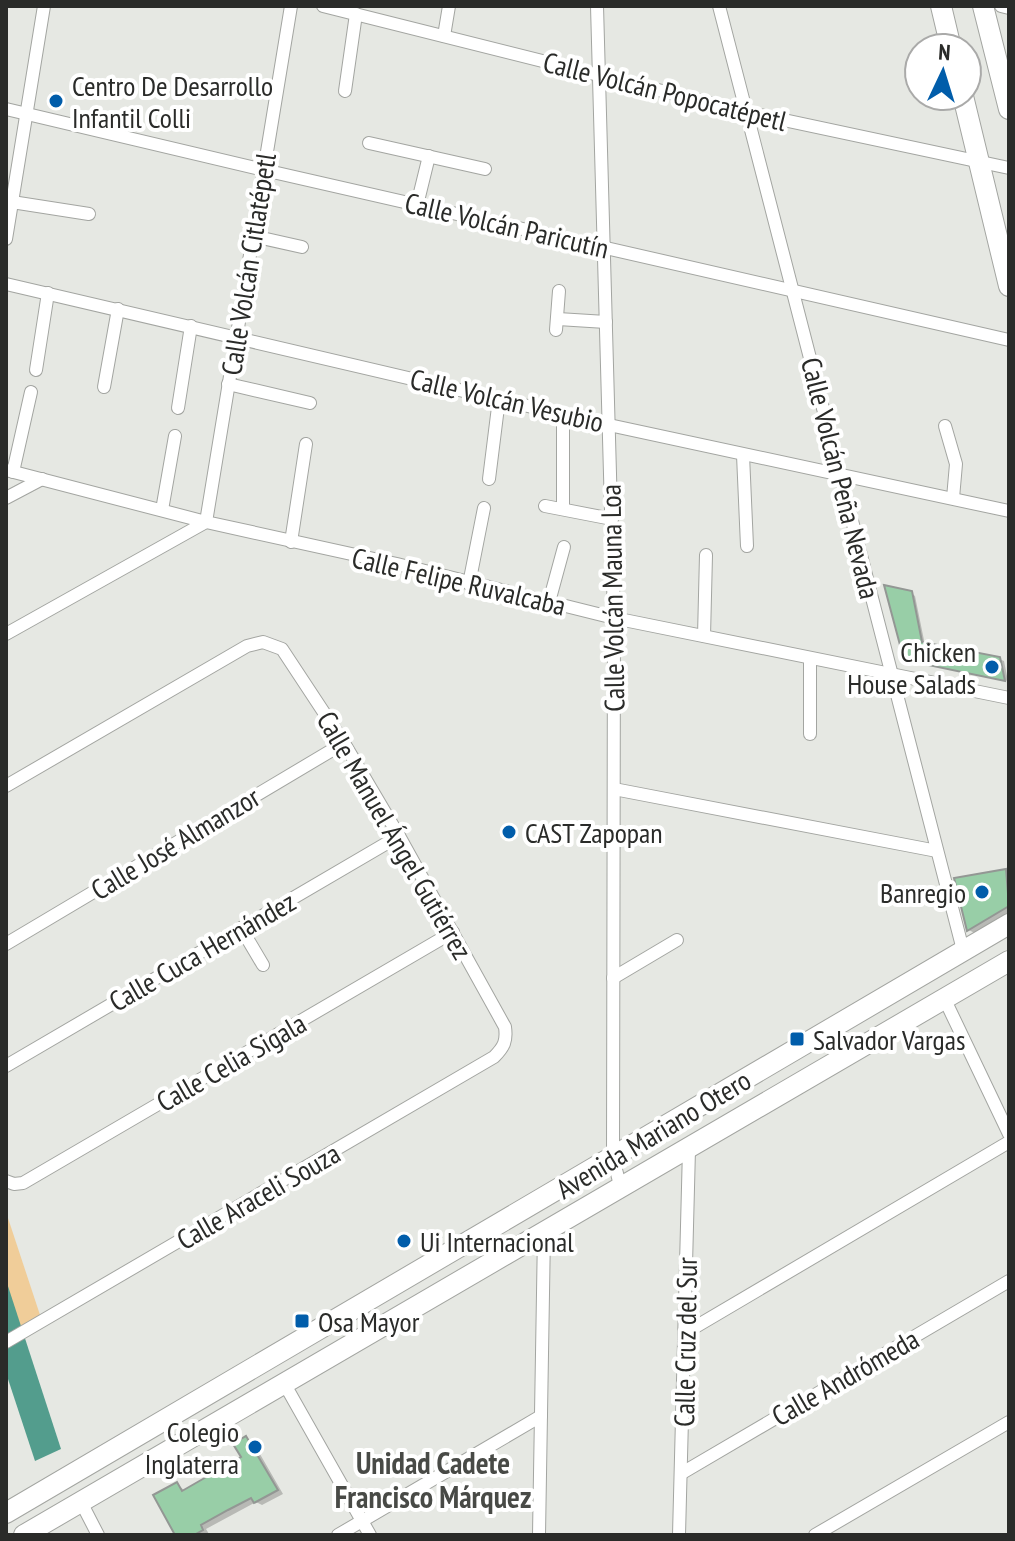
<svg xmlns="http://www.w3.org/2000/svg" width="1015" height="1541" font-family="'PT Sans Narrow',sans-serif">
  <style>
    .green { fill: #f0cd99 }
    .water { fill: #539d8d }
    .shadow { fill: #0003 }
    .building { fill: #98cea7; stroke: #939794; stroke-width: 2 }
    .lines { fill: none; stroke-linecap: round; stroke-linejoin: round }
    .street-casing { stroke: #a3a5a1; stroke-width: 14 }
    .primary-casing { stroke: #a3a5a1; stroke-width: 22 }
    .street { stroke: #fff; stroke-width: 12 }
    .primary { stroke: #fff; stroke-width: 20 }
    .poi-dot { fill: #015daa; stroke: #fff; stroke-width: 3 }
    .labels { text-anchor: middle; dominant-baseline: central; stroke-width: 8; stroke-linejoin: round; paint-order: stroke }
    .poi-label { font-size: 28px; fill: #2a2b29; stroke: #fff; text-anchor: start }
    .street-label { font-size: 28px; fill: #2a2b29; stroke: #fff }
    .neighbourhood-label { font-size: 30px; font-weight: bold; fill: #484a46; stroke: #fff }
  </style>
  <rect width="100%" height="100%" fill="#e6e8e3"/>
  <path class="green" d="M6 1212 42 1321 6 1339Z"/>
  <path class="water" d="M6 1280 61 1449 35 1461 6 1373Z"/>
  <g class="shadow">
    <path d="M911 593 915 596 925 645 999 659 1004 661 1008 681 906 659Z"/>
    <path d="M1006 871 1009 873V916L978 935 969 930Z"/>
    <path d="M246 1439 253 1442 283 1494 262 1505 256 1502 206 1529 209 1534 206 1535H178L177 1484 185 1491 243 1458Z"/>
  </g>
  <g class="building">
    <path d="M884 585 912 591 922 642 1000 657 1005 681 904 660Z"/>
    <path d="M1006 869 1009 906 967 931 954 878Z"/>
    <path d="M246 1436 278 1490 254 1503 251 1498 228 1510 201 1525 203 1530 194 1535H175L153 1495 177 1482 182 1491 241 1457 233 1444Z"/>
  </g>
  <g class="lines">
    <g class="street-casing">
      <g id="street">
        <path d="M323 6 746 112 1009 168"/>
        <path d="M597 6 614 618 613 1158 621 1189"/>
        <path d="M719 6 963 950"/>
        <path d="M1001 6 1009 8"/>
        <path d="M444 36 449 6"/>
        <path d="M345 91 356 14"/>
        <path d="M6 109 264 170 1009 340"/>
        <path d="M369 143 485 169"/>
        <path d="M12 202 89 214"/>
        <path d="M417 205 429 156"/>
        <path d="M253 236 302 247"/>
        <path d="M6 239 44 6"/>
        <path d="M6 284 609 425 1009 511"/>
        <path d="M558 319 606 322"/>
        <path d="M556 330 559 291"/>
        <path d="M36 370 48 293"/>
        <path d="M228 384 310 403"/>
        <path d="M104 387 118 309"/>
        <path d="M178 408 191 326"/>
        <path d="M563 414V509"/>
        <path d="M945 426 956 464 953 498"/>
        <path d="M743 455 747 546"/>
        <path d="M6 470 206 522 397 564 614 618 1009 698"/>
        <path d="M13 472 31 392"/>
        <path d="M489 479 499 399"/>
        <path d="M6 498 42 479"/>
        <path d="M545 506 612 519"/>
        <path d="M162 510 175 436"/>
        <path d="M291 542 306 444"/>
        <path d="M469 584 484 508"/>
        <path d="M549 602 564 547"/>
        <path d="M6 634 206 522 291 6"/>
        <path d="M704 636 706 555"/>
        <path d="M810 659V734"/>
        <path d="M6 786 247 646 263 642 282 649 344 743 399 836 505 1027C507 1041 504 1047 494 1057L6 1342"/>
        <path d="M614 789 937 851"/>
        <path d="M241 928 263 965"/>
        <path d="M6 944 344 743"/>
        <path d="M613 978 677 940"/>
        <path d="M945 1000 1009 1134"/>
        <path d="M6 1066 399 836"/>
        <path d="M6 1181 14 1184 23 1183 453 932"/>
        <path d="M685 1333 1009 1142"/>
        <path d="M284 1383 370 1535"/>
        <path d="M682 1473 1009 1281"/>
        <path d="M81 1502 98 1535"/>
        <path d="M338 1535 541 1416"/>
        <path d="M539 1535 544 1233"/>
        <path d="M679 1535 689 1149"/>
        <path d="M815 1535 1009 1422"/>
      </g>
    </g>
    <g class="primary-casing">
      <g id="primary">
        <path d="M941 6 951 48"/>
        <path d="M983 6 1009 109"/>
        <path d="M963 96 1009 286"/>
        <path d="M6 1513 1009 924"/>
        <path d="M24 1535 1009 961"/>
      </g>
    </g>
    <use href="#street" class="street"/>
    <use href="#primary" class="primary"/>
  </g>
  <g class="poi-dot">
    <circle cx="56" cy="101" r="8"/>
    <circle cx="992" cy="667" r="8"/>
    <circle cx="509" cy="832" r="8"/>
    <circle cx="982" cy="892" r="8"/>
    <rect x="789" y="1031" width="16" height="16" rx="4"/>
    <circle cx="404" cy="1241" r="8"/>
    <rect x="294" y="1313" width="16" height="16" rx="4"/>
    <circle cx="255" cy="1447" r="8"/>
  </g>
  <g class="labels">
    <g class="poi-label">
      <text x="72" y="85">Centro De Desarrollo<tspan x="72" dy="32">Infantil Colli</tspan></text>
      <text x="976" y="651" text-anchor="end">Chicken<tspan x="976" dy="32">House Salads</tspan></text>
      <text x="525" y="832">CAST Zapopan</text>
      <text x="966" y="892" text-anchor="end">Banregio</text>
      <text x="813" y="1039">Salvador Vargas</text>
      <text x="420" y="1241">Ui Internacional</text>
      <text x="318" y="1321">Osa Mayor</text>
      <text x="239" y="1431" text-anchor="end">Colegio<tspan x="239" dy="32">Inglaterra</tspan></text>
    </g>
    <g class="street-label">
      <text transform="translate(665 91) rotate(14)">Calle Volcán Popocatépetl</text>
      <text transform="translate(507 225) rotate(13)">Calle Volcán Paricutín</text>
      <text transform="translate(248 264) rotate(-81)">Calle Volcán Citlatépetl</text>
      <text transform="translate(507 400) rotate(13)">Calle Volcán Vesubio</text>
      <text transform="translate(841 478) rotate(76)">Calle Volcán Peña Nevada</text>
      <text transform="translate(459 581) rotate(13)">Calle Felipe Ruvalcaba</text>
      <text transform="translate(612 598) rotate(-91)">Calle Volcán Mauna Loa</text>
      <text transform="translate(395 835) rotate(60)">Calle Manuel Ángel Gutiérrez</text>
      <text transform="translate(175 843) rotate(-31)">Calle José Almanzor</text>
      <text transform="translate(202 951) rotate(-30)">Calle Cuca Hernández</text>
      <text transform="translate(231 1062) rotate(-30)">Calle Celia Sigala</text>
      <text transform="translate(653 1134) rotate(-31)">Avenida Mariano Otero</text>
      <text transform="translate(258 1196) rotate(-30)">Calle Araceli Souza</text>
      <text transform="translate(685 1342) rotate(-89)">Calle Cruz del Sur</text>
      <text transform="translate(845 1377) rotate(-30)">Calle Andrómeda</text>
    </g>
    <g class="neighbourhood-label">
      <text x="433" y="1462">Unidad Cadete<tspan x="433" dy="34">Francisco Márquez</tspan></text>
    </g>
  </g>
  <rect width="1015" height="1541" fill="none" stroke="#2a2b29" stroke-width="16"/>
  <g transform="translate(943 72) rotate(4)"><circle r="38" fill="#ffffff" stroke="#aaaaa9" stroke-width="2"/>
  <path d="M0-6L14 30L0 20L-14 30Z" fill="#015daa"/>
  <text y="-12" font-size="22" font-weight="bold" text-anchor="middle" fill="#2a2b29">N</text>
  </g>
</svg>
